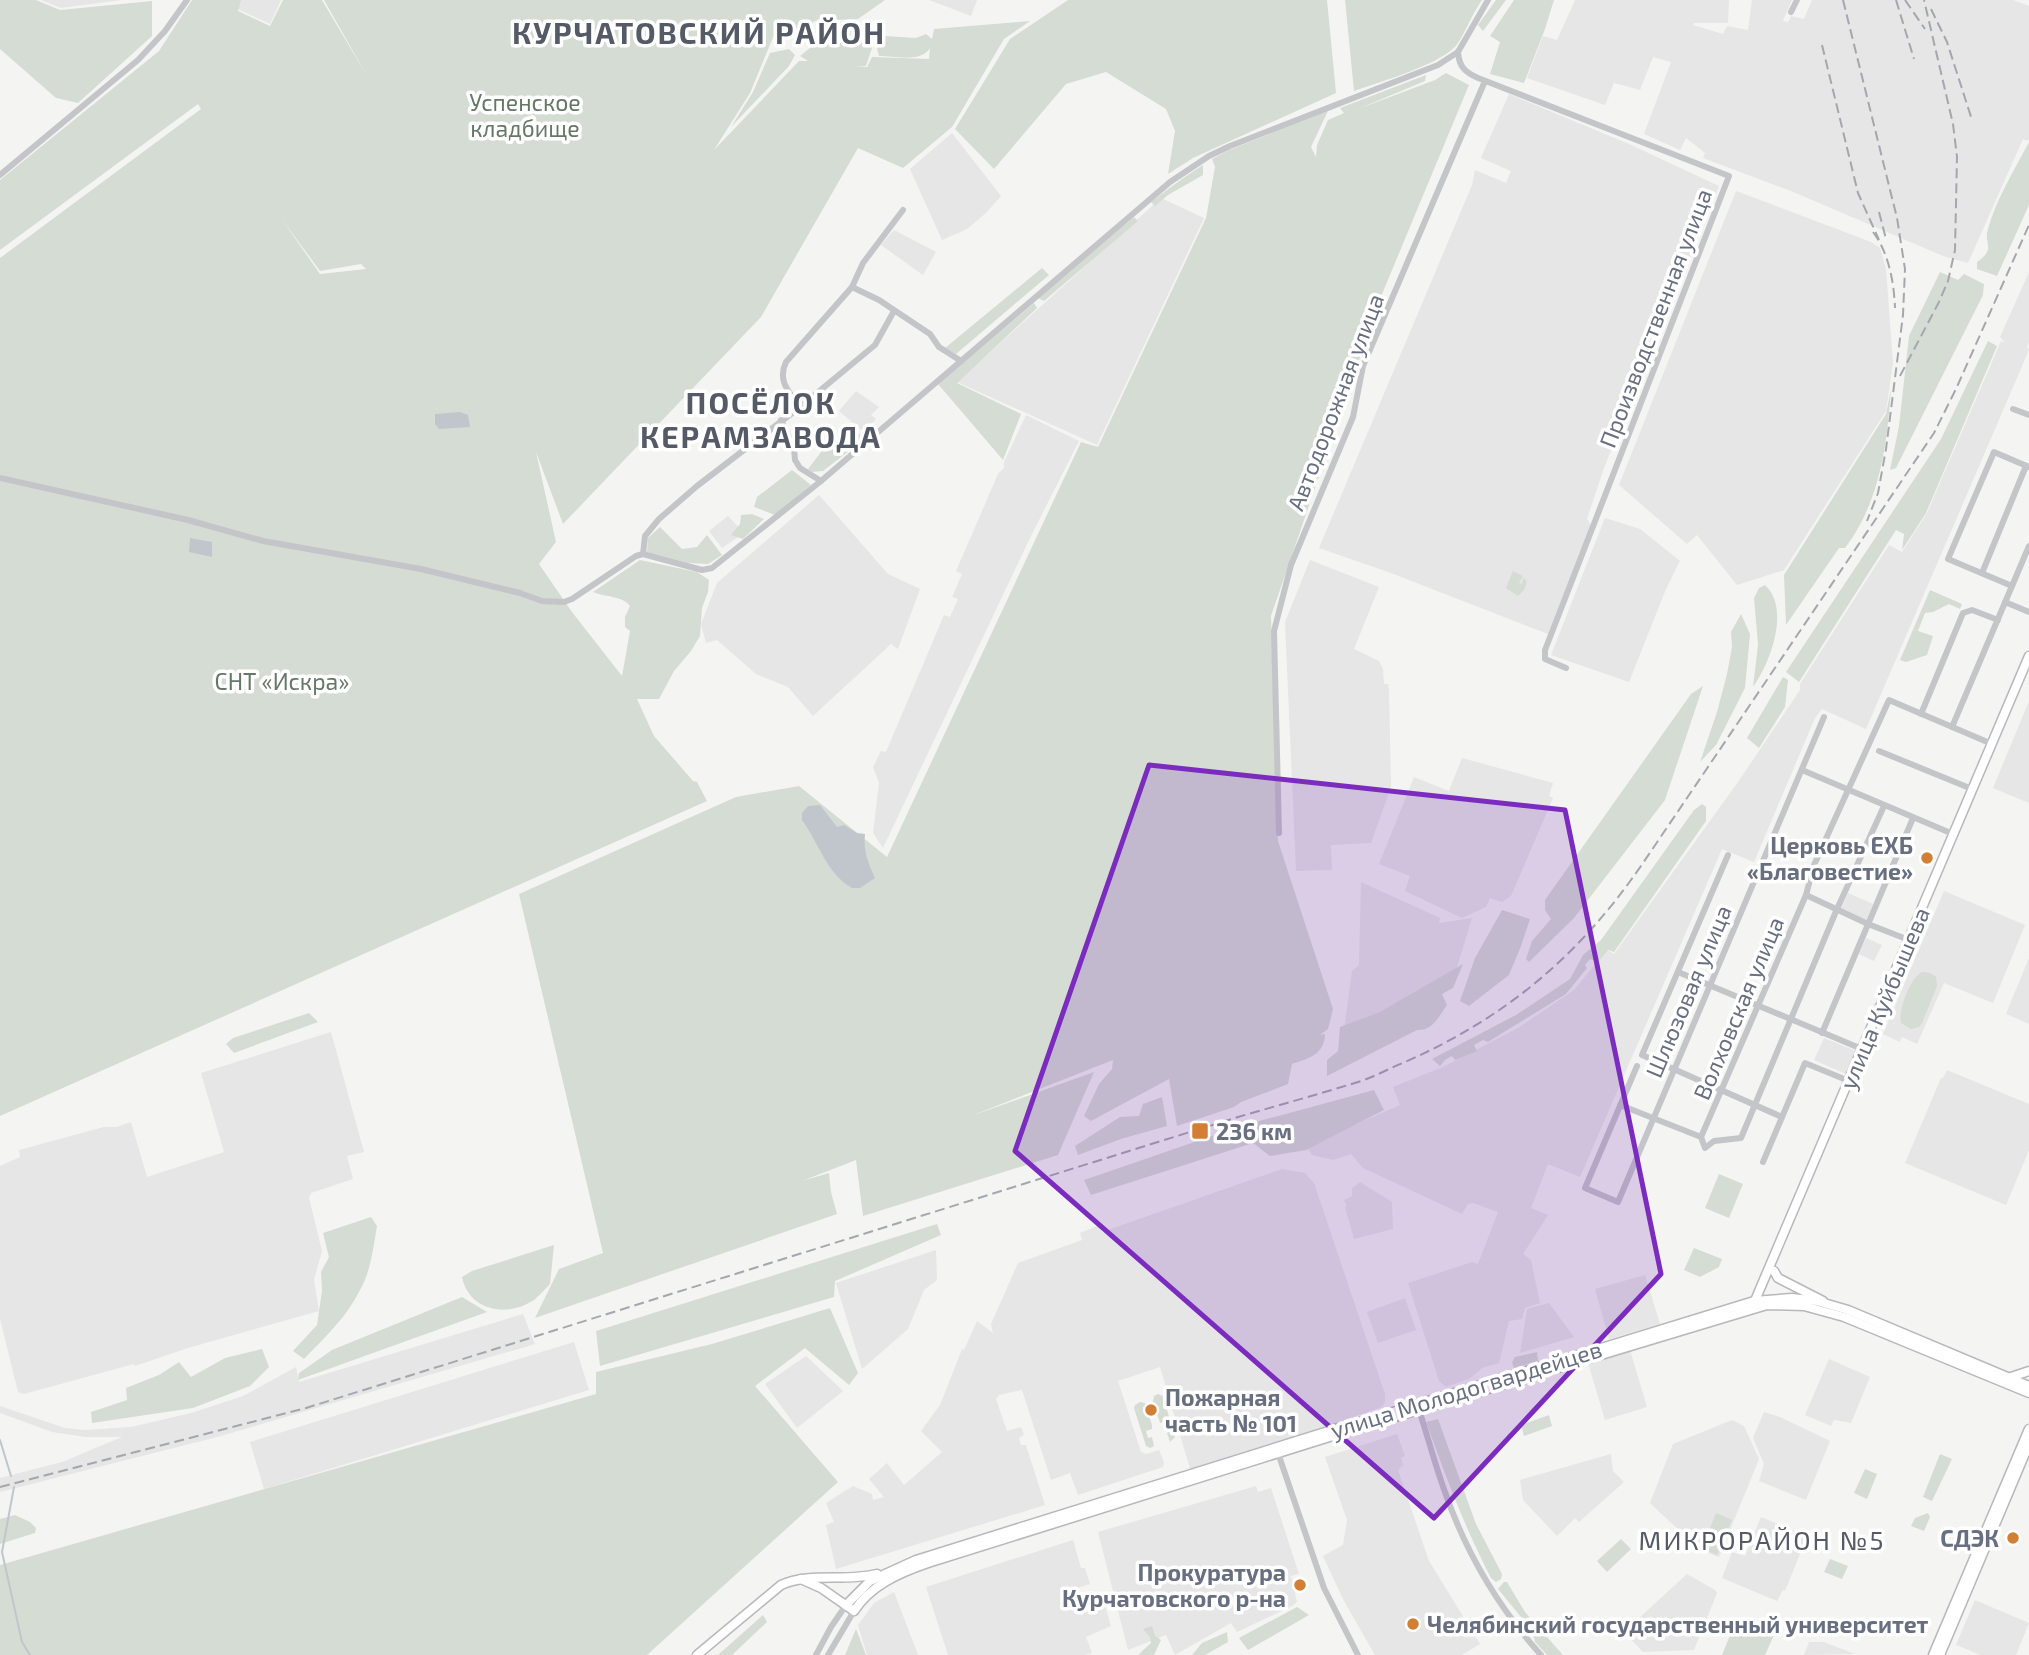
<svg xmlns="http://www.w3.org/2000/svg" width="2029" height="1655" font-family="'Exo 2',sans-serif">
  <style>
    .built { fill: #e5e6e5 }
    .green { fill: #d5dcd3; fill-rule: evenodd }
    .water { fill: #c1c6cd }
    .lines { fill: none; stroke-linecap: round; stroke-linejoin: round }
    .stream { stroke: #c1c6cd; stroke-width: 2 }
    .major-casing { stroke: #b6b8bc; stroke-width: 11 }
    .minor { stroke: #c3c5c9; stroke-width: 6 }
    .major { stroke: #fff; stroke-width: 8 }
    .rail { stroke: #a4a7ad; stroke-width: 2; stroke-dasharray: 10 5; stroke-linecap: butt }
    .marked { fill: #7b2cbf; fill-opacity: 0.2; stroke: #7b2cbf; stroke-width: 5; stroke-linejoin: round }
    .poi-dot { fill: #d27f35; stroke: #fff; stroke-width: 2.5 }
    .labels { text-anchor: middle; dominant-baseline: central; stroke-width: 7; stroke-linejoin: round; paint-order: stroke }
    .park-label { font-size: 23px; fill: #657866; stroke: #fff }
    .street-label { font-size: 23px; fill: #676f80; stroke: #fff }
    .poi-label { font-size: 23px; font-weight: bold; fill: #676f80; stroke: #fff; text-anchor: end }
    .quarter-label { font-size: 26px; letter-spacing: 2px; fill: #545a66; stroke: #fff }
    .district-label { font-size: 30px; font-weight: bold; letter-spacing: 2px; fill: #545a66; stroke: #fff }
  </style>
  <rect width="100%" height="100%" fill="#f4f5f2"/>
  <g class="built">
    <path d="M41 0H122L61 8Z"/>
    <path d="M232 0H281L270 24 229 5Z"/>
    <path d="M929 0H977L971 16Z"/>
    <path d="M1575 0H1729L1728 23H1694L1693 25 1723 34 1727 26 1748 30 1752 0H1792L1783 21 1788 22 1791 16 1804 19 1812 0H2013L2029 6V138L2028 141 2023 139 1968 263 1943 256 1791 191 1703 158 1705 153 1686 138 1680 150 1644 134 1671 62 1653 57 1640 90 1614 83 1605 105 1527 78 1543 36 1557 40Z"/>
    <path d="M1509 94 1629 144 1719 186 1604 468 1587 519 1591 525 1548 634 1391 573 1319 548 1472 185 1475 170 1506 183 1511 171 1481 158Z"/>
    <path d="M952 133 1001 196 986 213 967 229 942 240 910 169Z"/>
    <path d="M1736 191 1871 242 1880 248 1886 269 1893 363 1886 411 1784 570 1737 585 1697 535 1687 544 1619 485Z"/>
    <path d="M1161 198 1204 218 1097 445 957 382Z"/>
    <path d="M894 230 936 252 923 275 881 245Z"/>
    <path d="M2029 272V342L2027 347 2029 350 1866 729 1822 709 1815 718 1754 862 1722 849 1580 1177 1548 1164 1531 1208 1548 1215 1523 1254 1531 1260 1540 1303 1525 1308 1522 1319 1509 1321 1499 1363 1482 1368 1469 1379 1446 1387 1439 1381 1408 1283 1472 1262 1478 1264 1498 1212 1473 1203 1468 1204 1462 1214 1363 1168 1351 1154 1333 1160 1312 1155 1306 1146 1400 1105 1393 1087 1443 1067 1518 1028 1574 990 1607 950 1614 954 1738 782 1800 690V684L1889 545 1902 552 1927 513 2001 341 2005 343 2000 337Z"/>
    <path d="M856 391 879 407 871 415 876 419 864 432 839 411Z"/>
    <path d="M1026 415 1079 441 1030 538 883 848 873 833 879 783 873 767 881 751 886 752 944 615 950 617 958 599 952 597 962 574 956 571 998 474 1004 468V462Z"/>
    <path d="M819 495 888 574 920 589 898 649 891 644 813 716 788 687 756 674 717 640 706 643 701 624 717 583Z"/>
    <path d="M728 516 744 533 722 548 709 531Z"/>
    <path d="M1605 518 1640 529 1680 561 1666 589 1629 682 1551 655Z"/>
    <path d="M1310 560 1379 587 1354 649 1379 661 1383 669 1384 684H1388L1389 689 1391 787 1371 843 1331 845 1332 870 1296 871 1285 622Z"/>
    <path d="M2029 701V803L1993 788Z"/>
    <path d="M1462 758 1553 783 1549 796 1553 798 1511 896 1502 902 1490 898 1486 907 1462 918 1405 891 1410 876 1379 864 1414 777 1449 791Z"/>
    <path d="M1361 882 1440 918 1439 923 1472 918 1453 980 1344 1031 1352 971 1359 965Z"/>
    <path d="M1944 891 2025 925 1993 1003 1944 983 1917 1044 1902 1037 1900 1042 1883 1034Z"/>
    <path d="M1848 893 1873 904 1866 921 1841 909Z"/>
    <path d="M1866 938 1882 945 1874 961 1859 954Z"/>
    <path d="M2029 958V1024L2006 1014Z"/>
    <path d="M331 1032 364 1152 347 1156 353 1179 311 1193 309 1198 322 1251 314 1280 319 1311 188 1348 135 1366 134 1364 24 1394 18 1392 0 1319V1166L20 1157 19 1150 104 1127H117L131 1122 147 1177 224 1152 201 1073Z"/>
    <path d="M1824 1038 1856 1051 1846 1074 1814 1060Z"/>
    <path d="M1947 1070 2029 1104V1150L2006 1205 1905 1163 1941 1078H1943Z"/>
    <path d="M1282 1169 1305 1173 1314 1183 1385 1394V1402L1382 1407 1191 1472 1160 1367 1118 1381 1141 1452 1146 1454 1159 1450 1164 1462 1163 1467 1078 1495 1070 1473 1051 1480 1022 1390 999 1395 996 1399 1007 1431 1021 1427 1024 1435 1019 1438 1021 1445H1026L1045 1505 836 1569 826 1525 834 1522 826 1503 853 1486 872 1494 873 1500 884 1497 869 1479 887 1463 904 1485 942 1452 921 1431 940 1405 962 1349 964 1350 977 1321 993 1333 991 1324 1018 1263 1082 1240 1080 1233 1099 1225 1102 1232Z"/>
    <path d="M1360 1182 1392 1202 1393 1229 1354 1239 1345 1207 1347 1206 1344 1200 1352 1196V1188Z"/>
    <path d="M936 1250 937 1280 924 1290 908 1329 862 1369 836 1283Z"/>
    <path d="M1645 1275 1660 1324 1609 1339 1595 1289Z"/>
    <path d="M1405 1298 1416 1330 1378 1343 1367 1312Z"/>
    <path d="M1549 1303 1574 1337 1520 1353 1527 1309Z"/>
    <path d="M523 1314 535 1344 221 1436 0 1492V1478L62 1462 122 1437H86L52 1432 0 1413V1406L65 1428 85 1430 131 1427 191 1413 243 1396 296 1367 299 1382Z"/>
    <path d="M574 1342 589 1390 264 1489 250 1442Z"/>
    <path d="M1630 1350 1647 1407 1605 1420 1588 1363Z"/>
    <path d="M806 1356 843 1391 797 1428 765 1384Z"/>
    <path d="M1829 1359 1870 1377 1851 1423 1834 1420 1831 1426 1805 1415Z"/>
    <path d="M1764 1412 1780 1417 1830 1441 1806 1500 1759 1481 1764 1464 1753 1438Z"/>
    <path d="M1732 1420 1744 1426 1759 1459 1719 1557 1699 1549 1650 1503 1673 1444Z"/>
    <path d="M1397 1434 1405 1456 1401 1458 1403 1465 1398 1470 1429 1561 1480 1644 1462 1655H1375L1344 1601 1323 1556 1343 1545 1347 1520 1325 1457Z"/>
    <path d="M1611 1454 1613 1471 1624 1482 1579 1522 1575 1518 1557 1536 1523 1500 1520 1480Z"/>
    <path d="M1256 1486 1258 1492 1271 1488 1299 1574 1291 1576 1297 1602 1292 1606 1237 1632 1231 1623 1175 1655 1166 1635 1128 1650 1098 1532Z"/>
    <path d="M1761 1517 1814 1539 1800 1554 1785 1591 1783 1590 1777 1601 1722 1578 1732 1552 1745 1556Z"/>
    <path d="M1073 1540 1081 1568H1085L1090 1584 1071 1590 1075 1603 1102 1595 1111 1626 1086 1637 1092 1653 1085 1655H948L926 1587Z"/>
    <path d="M1687 1574 1715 1590 1717 1593 1694 1650 1643 1652 1624 1632Z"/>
    <path d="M894 1592 918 1655H867L858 1625 874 1603Z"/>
    <path d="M1975 1600 2029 1623 2016 1655H1981L1956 1645Z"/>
    <path d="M1809 1642H1824L1855 1654 1804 1655Z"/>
  </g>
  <g class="green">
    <path d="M0 0H36L60 10 152 1V36L78 103 56 98 0 49Z"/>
    <path d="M192 0H241L238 11 270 26 283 0H322L367 76 324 0H885L858 19 814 21 804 34 783 35 781 18 750 93 714 150 799 61H808L800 56 815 44 847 30 870 33 872 48 866 66H856L867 67 872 57 929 59 930 48C921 63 894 56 879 56L877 49 885 36 916 38 926 34 932 39 934 29 1030 21 1004 39 952 127 903 168 858 148 761 317 563 524 536 452 556 542 539 564 572 612 622 676 630 631 625 627V617L630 606C623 596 605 597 593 592L640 560 697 572 709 580 708 592 702 608 700 636 691 651 674 671 659 699H637L654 736 693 781 697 782 707 801 0 1116V258L201 109 198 104 0 250V180L159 51ZM281 218 320 271 361 264 366 269 320 274Z"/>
    <path d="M1068 0H1327L1336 93 1193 158 1168 174 1175 131 1166 109 1106 72 1066 84 994 169 955 129 1010 39Z"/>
    <path d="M1345 0H1482C1472 14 1467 29 1458 43 1444 64 1379 82 1354 91Z"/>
    <path d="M1496 0H1506L1483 31 1478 25Z"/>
    <path d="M1514 0H1554L1545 29 1524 83 1490 74 1500 42 1490 36Z"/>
    <path d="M789 49 795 55 789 66 731 127 753 92 770 53Z"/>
    <path d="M1446 73 1469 85 1380 299 1271 616 1278 841 1333 1009 1328 1029 1320 1035 1325 1034C1325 1054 1308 1059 1292 1064L1288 1084 1241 1102 1234 1107 1177 1126 1169 1079 1091 1121 1084 1116 1099 1084 1112 1069 1113 1060 971 1116 1094 1072 1058 1155 863 1216 856 1160 802 1181 829 1173 831 1192 837 1214 535 1318 559 1269 603 1253 519 894 736 797 799 786 887 857 1081 442 1098 447 1206 218 1215 167 1212 159 1229 150 1328 111 1311 147 1316 157 1317 145 1328 120 1344 113 1340 108 1426 75 1425 81 1358 109 1435 80Z"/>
    <path d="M2029 142V205L1997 276 1977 269V262C1997 248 1983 245 1988 229 1996 199 2015 169 2029 142Z"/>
    <path d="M1203 165V175L1168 195 1155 206 1151 202C1168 189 1184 177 1203 165Z"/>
    <path d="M1134 217 1138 221 1044 301 1038 298Z"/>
    <path d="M1042 268 1049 275 956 354 945 348Z"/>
    <path d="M1940 272 1958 280 1964 274 1984 284 1983 295 1896 468 1890 470 1899 426 1909 336Z"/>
    <path d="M1034 303 1037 308 957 383 1021 414 1003 460 938 384Z"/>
    <path d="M1988 341 1997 346 1926 513 1902 550 1904 534 1896 530 1799 682 1786 672 1941 439Z"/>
    <path d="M1891 389C1887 445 1880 502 1845 548H1839L1786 625 1784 575 1886 414Z"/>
    <path d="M859 433 863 440 823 471 812 472 808 469 828 443 836 452Z"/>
    <path d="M792 470 811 485 775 515 754 507 757 497Z"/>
    <path d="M752 514 764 519 743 539 731 535 740 524 741 515Z"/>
    <path d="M660 527 682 549 697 547 707 535 722 555 708 564 688 563 647 552 648 538Z"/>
    <path d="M1513 571 1523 576 1519 583 1522 584 1523 578 1527 581 1524 590 1518 596 1506 588Z"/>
    <path d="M1765 585C1791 609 1770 663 1753 687L1758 645 1754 598 1759 588Z"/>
    <path d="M1930 590 1962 604 1960 609 1949 604 1933 612 1925 613 1918 631 1933 636 1927 655 1906 662 1900 660Z"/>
    <path d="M1741 614 1750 634 1745 688 1716 745 1700 762 1717 712 1727 674 1732 647 1731 632Z"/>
    <path d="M1783 677 1788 680 1785 707 1759 748 1747 738Z"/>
    <path d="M1703 686 1665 800 1574 918 1529 962 1526 959 1532 941 1551 919 1545 910V900L1691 694Z"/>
    <path d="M1702 804 1706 807V821L1614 952 1608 950 1598 962 1590 959 1585 965 1587 968 1566 994 1488 1042 1483 1040 1474 1045 1477 1051 1455 1060 1452 1056 1445 1060 1440 1066 1432 1059 1516 1015 1570 979 1583 955 1601 940 1694 810Z"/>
    <path d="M1502 910 1530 919 1521 946 1509 975 1469 1006 1460 1001 1475 958Z"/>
    <path d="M1463 964 1453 988 1442 994 1447 1005C1439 1016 1433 1031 1417 1030L1327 1076V1060L1338 1051 1340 1027 1380 1012Z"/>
    <path d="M1922 972 1930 973 1936 977 1937 986 1922 1023 1919 1027 1911 1029 1901 1023C1898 1010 1910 978 1922 972Z"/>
    <path d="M309 1013 318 1022 234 1053 226 1044 233 1038Z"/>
    <path d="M1374 1090 1384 1110 1306 1150 1270 1156 1253 1143 1091 1195 1084 1180 1241 1126Z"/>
    <path d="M1162 1097 1167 1126 1121 1139 1078 1155 1075 1146 1120 1117 1139 1116 1143 1104Z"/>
    <path d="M1719 1174 1743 1184 1729 1218 1705 1208Z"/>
    <path d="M371 1217 377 1226C373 1248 371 1271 360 1290 347 1317 324 1338 304 1359L293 1351 317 1325 322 1291 321 1272 329 1257 323 1233Z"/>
    <path d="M937 1224 941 1235 835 1281 834 1297 600 1366 596 1331Z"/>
    <path d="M554 1245 550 1284C545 1289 540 1295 534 1300 507 1318 469 1311 462 1277L472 1271Z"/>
    <path d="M1694 1248 1722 1259 1719 1267 1700 1277 1684 1270Z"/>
    <path d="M462 1297 487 1312 298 1380 299 1373 332 1350Z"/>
    <path d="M830 1308 858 1373 849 1385 805 1348 755 1386 838 1482 647 1655H0V1565L596 1394V1372L712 1344Z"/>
    <path d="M262 1349 269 1367 250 1386 193 1408 92 1423 91 1412 127 1400 126 1388 159 1375 179 1362 191 1377 225 1358Z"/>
    <path d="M1537 1352 1538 1361 1514 1368 1512 1362 1515 1357Z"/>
    <path d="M1158 1394 1163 1396 1175 1437 1170 1442 1167 1433 1171 1431 1169 1425H1167L1165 1421 1160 1423 1153 1401 1154 1396Z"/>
    <path d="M1140 1402 1145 1403 1152 1425V1429L1146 1431 1148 1438 1152 1437 1154 1446 1150 1448 1146 1446 1134 1408 1135 1405Z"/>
    <path d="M1549 1415 1552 1426 1524 1436 1521 1425Z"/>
    <path d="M1438 1419 1476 1524 1502 1574 1501 1579 1496 1582 1491 1578C1464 1526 1446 1477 1426 1422Z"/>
    <path d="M1940 1454 1952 1459 1932 1501 1923 1497Z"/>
    <path d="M1865 1469 1877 1474 1867 1499 1854 1493Z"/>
    <path d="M1716 1513 1732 1520 1717 1555 1702 1549Z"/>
    <path d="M1928 1513 1930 1517 1924 1531 1911 1526 1915 1518Z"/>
    <path d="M15 1515 30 1522 36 1528 35 1533 0 1544V1519Z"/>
    <path d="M1621 1539 1631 1549 1607 1572 1597 1561Z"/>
    <path d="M1830 1559 1848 1566 1842 1579 1824 1572Z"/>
    <path d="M1504 1582H1507L1525 1612 1563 1655H1547L1535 1642 1534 1637 1527 1628 1521 1624V1617L1498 1589Z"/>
    <path d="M1297 1607 1309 1615 1248 1650 1239 1638Z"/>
    <path d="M763 1615 767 1622 732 1655H718Z"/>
    <path d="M1737 1618 1746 1621 1749 1619 1773 1631 1774 1635 1765 1655H1722Z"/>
    <path d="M1152 1626 1155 1636 1161 1640 1154 1655H1138L1151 1643 1150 1637 1143 1629Z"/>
    <path d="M856 1629 866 1655H845Z"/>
    <path d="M1227 1632 1228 1642 1205 1655H1192L1202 1643Z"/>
  </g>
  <g class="water">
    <path d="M460 412 468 415 470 427 439 429 435 424V414Z"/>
    <path d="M190 538 212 542V557L189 552Z"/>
    <path d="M820 805 837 827 844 825 857 833 865 834C863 850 868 863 875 878L860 888H852C826 873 819 843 802 820V813L808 806Z"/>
  </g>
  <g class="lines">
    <g class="stream">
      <path d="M0 1440 11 1476"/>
      <path d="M14 1487 2 1552 22 1642 30 1655"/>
    </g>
    <g class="major-casing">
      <g id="major">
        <path d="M1774 1271 1778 1278 1823 1301"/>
        <path d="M1754 1303 2029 656"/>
        <path d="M2011 1377 2029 1371"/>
        <path d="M1357 1423 1754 1301 1792 1298 1817 1301 1848 1310 2029 1386"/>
        <path d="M801 1579 821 1588 854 1611C871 1585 899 1573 928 1563L1355 1429 1767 1305 1804 1306 1844 1317 2029 1393"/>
        <path d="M846 1605 870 1581 916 1560 1338 1428"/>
        <path d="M697 1655 781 1585C810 1572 845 1582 877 1574"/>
        <path d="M1933 1655 2029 1429"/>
        <path d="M1940 1655 2029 1444"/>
      </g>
    </g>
    <g class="minor">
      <path d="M1791 12 1797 0"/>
      <path d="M1458 52C1459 67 1465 72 1478 78L1729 176 1545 650V659L1566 668"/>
      <path d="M0 175 138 60 165 31 187 0"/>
      <path d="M852 287 879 300 930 334 939 347 961 361"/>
      <path d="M800 407C789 392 777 381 786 362L852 287 863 263 903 210"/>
      <path d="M2013 409 2029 415"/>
      <path d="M781 420 794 448 795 460 800 468 821 481"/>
      <path d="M0 478 188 520 263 541 421 569 520 593 542 601 564 602 572 599 636 556 643 554 702 570 712 568 821 481 1170 182 1209 156 1230 146 1438 65 1458 52 1488 0"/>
      <path d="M643 554 645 536 659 519 697 486 800 407 875 345 894 311"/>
      <path d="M1982 573 2026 466"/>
      <path d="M2012 586 1948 559 1994 452 2029 467"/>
      <path d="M2005 602 2029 612"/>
      <path d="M1921 714 1963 613 1972 610 1998 620"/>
      <path d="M1952 727 2029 546"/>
      <path d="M1879 751 1972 789"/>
      <path d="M1802 770 1953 834"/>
      <path d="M1279 833 1274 631 1291 565 1353 417 1363 366 1485 81"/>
      <path d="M1728 855 1642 1055 1782 1117"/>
      <path d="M1806 895 1868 924 1909 940"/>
      <path d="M1678 972 1862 1049"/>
      <path d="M1822 1033 1913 818"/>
      <path d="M1637 1066 1585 1188 1618 1202 1824 717"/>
      <path d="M1620 1105 1701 1137"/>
      <path d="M1701 1137 1806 895 1814 865 1889 700 1992 744"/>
      <path d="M1701 1137 1705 1148 1714 1141 1741 1138 1837 909 1884 806"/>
      <path d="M1763 1162 1805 1063 1849 1081"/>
      <path d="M1419 1410C1428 1437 1435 1465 1445 1492 1466 1553 1499 1608 1541 1655"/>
      <path d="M1278 1453 1324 1588 1358 1655"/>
      <path d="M816 1655 831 1627 846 1605"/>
      <path d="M828 1655 854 1611"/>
    </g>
    <use href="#major" class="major"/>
    <g class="rail">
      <path d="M1843 0 1897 218 1905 269 1903 315 1886 449 1878 493 1867 521"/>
      <path d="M1896 0 1914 59"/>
      <path d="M1905 0 1925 29"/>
      <path d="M1931 9 1947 42 1972 120"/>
      <path d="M1822 45 1858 193 1879 240"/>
      <path d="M1879 212 1886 239"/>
      <path d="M1873 232C1889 253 1894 283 1895 308"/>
      <path d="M1900 376 1939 302 1948 281 1955 250 1957 157 1953 124 1924 0"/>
      <path d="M0 1487 306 1408 1238 1117C1279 1105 1320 1094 1361 1081 1376 1076 1390 1068 1405 1062 1507 1017 1580 955 1643 863L1934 433 1956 389 2029 225"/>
    </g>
  </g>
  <path class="marked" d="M1149 765 1565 810 1661 1274 1434 1518 1015 1151Z"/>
  <g class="poi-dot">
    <circle cx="1927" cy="858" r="7"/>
    <rect x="1191" y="1122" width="18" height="18" rx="3.5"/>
    <circle cx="1151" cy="1410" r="7"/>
    <circle cx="2013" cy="1538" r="7"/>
    <circle cx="1300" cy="1585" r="7"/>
    <circle cx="1413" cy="1624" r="7"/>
  </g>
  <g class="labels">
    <g class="park-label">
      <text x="525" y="102">Успенское<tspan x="525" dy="26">кладбище</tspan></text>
      <text x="282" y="681">СНТ «Искра»</text>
    </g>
    <g class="street-label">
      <text transform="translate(1655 318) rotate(-69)">Производственная улица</text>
      <text transform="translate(1335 402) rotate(-69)">Автодорожная улица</text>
      <text transform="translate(1688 991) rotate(-67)">Шлюзовая улица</text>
      <text transform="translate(1884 998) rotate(-67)">улица Куйбышева</text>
      <text transform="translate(1738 1008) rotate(-67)">Волховская улица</text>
      <text transform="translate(1466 1389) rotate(-17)">улица Молодогвардейцев</text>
    </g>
    <g class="poi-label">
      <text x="1913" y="845">Церковь ЕХБ<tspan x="1913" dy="26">«Благовестие»</tspan></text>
      <text x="1216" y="1131" text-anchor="start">236 км</text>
      <text x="1165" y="1397" text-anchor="start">Пожарная<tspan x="1165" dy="26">часть № 101</tspan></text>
      <text x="1999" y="1538">СДЭК</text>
      <text x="1286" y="1572">Прокуратура<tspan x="1286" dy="26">Курчатовского р-на</tspan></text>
      <text x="1427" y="1624" text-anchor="start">Челябинский государственный университет</text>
    </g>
    <g class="quarter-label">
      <text x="1762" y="1539">МИКРОРАЙОН №5</text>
    </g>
    <g class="district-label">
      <text x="699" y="32">КУРЧАТОВСКИЙ РАЙОН</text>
      <text x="761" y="402">ПОСЁЛОК<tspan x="761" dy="34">КЕРАМЗАВОДА</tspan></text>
    </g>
  </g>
</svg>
